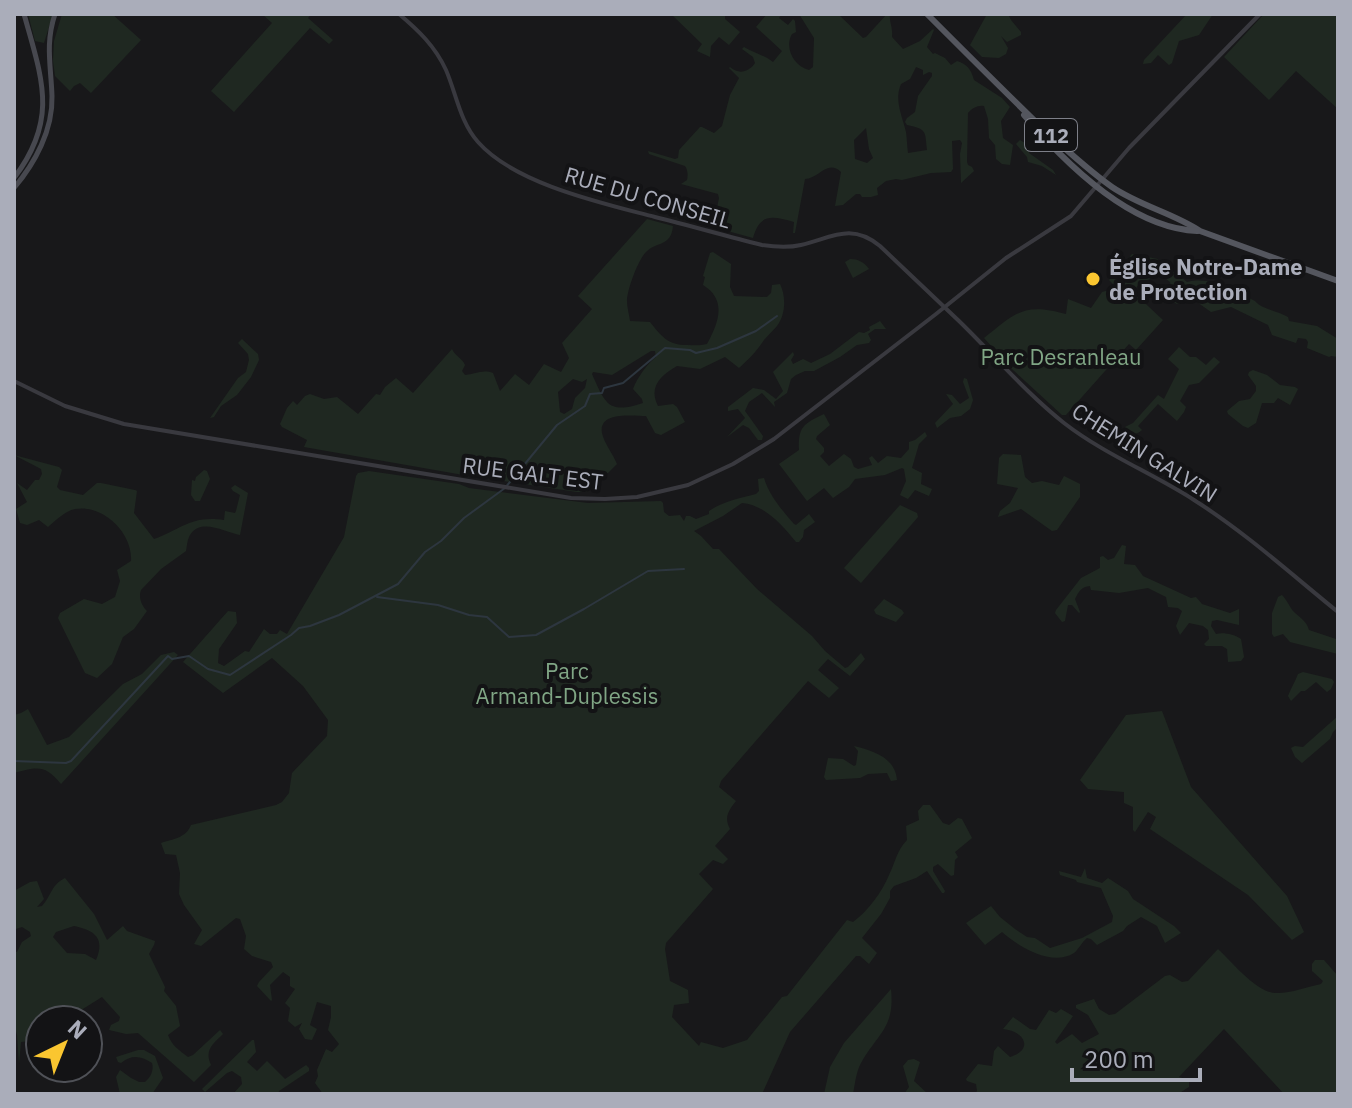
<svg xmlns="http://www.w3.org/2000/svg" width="1352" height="1108" font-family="'IBM Plex Sans',sans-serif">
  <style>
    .green { fill: #1f2821; fill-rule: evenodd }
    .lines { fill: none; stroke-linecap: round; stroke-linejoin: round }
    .stream { stroke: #2d363f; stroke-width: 2 }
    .tertiary { stroke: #39393f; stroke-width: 4 }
    .secondary { stroke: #47484f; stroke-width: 5 }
    .primary { stroke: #54565e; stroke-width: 6 }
    .poi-dot { fill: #fac630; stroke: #131315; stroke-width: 3 }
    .labels { text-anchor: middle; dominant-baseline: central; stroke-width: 8; stroke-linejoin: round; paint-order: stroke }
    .shield { fill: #131315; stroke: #7d7f88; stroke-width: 2 }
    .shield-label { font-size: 20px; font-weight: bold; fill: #aaadba }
    .street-label { font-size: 22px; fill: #aaadba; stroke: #131315 }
    .poi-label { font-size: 22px; font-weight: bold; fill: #aaadba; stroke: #131315; text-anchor: start }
    .park-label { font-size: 22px; fill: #80a685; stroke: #131315 }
  </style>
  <rect width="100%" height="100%" fill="#18181a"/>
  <g class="green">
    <path d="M28 14H53L44 43 35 41Z"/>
    <path d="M62 14H112L141 40 91 93 80 83 74 86 70 91 55 76 53 61 54 41Z"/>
    <path d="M262 14H311L308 18 333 40 329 44 310 28 234 112 211 91 272 23Z"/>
    <path d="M671 14H728L725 16V19L740 32 729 45 719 37 711 46 710 57 697 51 702 44Z"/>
    <path d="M767 14 781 15 779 18 788 25 793 19 795 21 796 32 792 34C784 48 794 66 809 70L813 67 814 38 799 14H838L863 38 866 37 887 14H890C889 22 893 27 892 37L903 49 920 41 933 29 934 30 927 47 933 54 935 53 945 58 951 65 957 61C967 64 971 69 974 80L1002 98 1010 107 1001 121 1003 138 1013 145 1010 165 1002 164 996 159 995 145 989 138 988 119 984 106C978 105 972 108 968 113L967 162 968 165 972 167 974 171 961 183 960 154 962 143 960 140 952 141 953 169 951 172 931 173 902 180 896 179 886 181 877 188 878 195 871 197H862L860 194H856L843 205 835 206 841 172C827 159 819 179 805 179L795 233H793L794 222C772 216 760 213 753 238L713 227 719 198 718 194 681 184 687 180C688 176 688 170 685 166L649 154 648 151 675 159 678 158 679 150 700 127H702L714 133 722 126 730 95 739 78 729 68 730 67C739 75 749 72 755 63L753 57 742 49 744 47C754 53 764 55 773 62L782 51 756 27ZM916 67 923 70V75L929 72 932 73V76L918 96 915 112 907 118 905 122 907 125C927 129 925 131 927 150L908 153C907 146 907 139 906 132 902 115 894 100 901 84L910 79ZM866 128 869 149 873 158 867 163 855 159 854 140Z"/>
    <path d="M987 14H1008L1011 20 1021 32V35L1007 42 1001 36 1008 48 1006 54 999 58 982 57 970 45Z"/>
    <path d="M1187 14H1213L1199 35 1179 41 1172 63 1169 65 1158 55 1151 63 1143 64 1144 60Z"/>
    <path d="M1264 14H1338V109L1296 71 1269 100 1224 57Z"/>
    <path d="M1020 140 1028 145 1029 153 1053 170 1056 175 1042 166 1028 162 1027 157 1016 144Z"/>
    <path d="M647 219 673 226C671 247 657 241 646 252 638 260 627 290 627 301 627 307 629 314 630 321L650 322C662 337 668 345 687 345 694 345 699 346 707 344 719 322 727 300 703 285L705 277 703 276 710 253 713 252 731 264 730 287 734 296 767 297 771 293 772 285 780 284C786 296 786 314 777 326 773 331 768 335 764 340 756 352 750 358 739 368L725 357 700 369 677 366C661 375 648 387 658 406L673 404 677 407 685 422 661 435 655 433 646 416C634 416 598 411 602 433 604 443 613 454 617 464L608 473H595L587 492H577L469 476 304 447 307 440 282 427 280 424 287 408 293 401 297 405 305 396 310 394 324 399 337 397 358 414 376 394 380 395 385 387 396 378 413 393 452 349C455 356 462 358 465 365L462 371 465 375C475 374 483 369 493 373L500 391 515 374 529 385 544 364 561 372 569 358 562 343 592 309 578 296ZM651 351H655L656 357C647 364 637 378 633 389L642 399 643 403C608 415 605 403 592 374L593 372 612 375ZM573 379 582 382 587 379 585 388 575 398 572 409 564 414 560 412 558 392Z"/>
    <path d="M1132 254 1158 259 1154 265 1161 263 1174 271 1187 282C1212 276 1233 290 1255 301 1261 309 1278 311 1288 317L1289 321 1317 326 1338 339V357L1331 356 1329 357 1307 348 1308 342 1306 339 1298 338 1296 343 1272 335 1268 325 1231 307 1211 312 1194 300 1177 304 1170 300H1159L1155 296 1159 297 1172 291 1170 282 1161 275 1145 281 1142 280 1133 292 1163 320 1136 350 1129 344 1066 415H1062L1012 369 984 338C1016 313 1023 302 1066 314L1068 299 1091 308 1102 292 1117 288 1109 280Z"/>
    <path d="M850 259C858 259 864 262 869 269L853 278 845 262Z"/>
    <path d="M880 321 886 329H875L868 334 871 340 869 343 857 345 840 357 814 371H805L796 375 791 379 787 393 774 402 775 407 762 393 749 402 745 411 763 436 762 440H758L749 428 743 425 727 437 745 418 738 409 728 411V407L753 388 764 390 776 399 783 391 773 372 793 352 794 355 791 360 793 364 803 359 811 363 830 354 859 332 864 333 870 330 869 327Z"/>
    <path d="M242 339 258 354 259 360 251 377 237 395 221 406 214 417 210 418 238 378 246 372 249 360 248 354 238 343Z"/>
    <path d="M1179 347 1190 357H1196L1206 365 1214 357 1220 362 1199 383 1189 385 1180 401 1186 407 1184 412 1177 421 1158 404 1138 426 1142 430C1136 435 1133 435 1126 433L1125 427 1133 423 1158 395 1164 399 1179 369 1168 359Z"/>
    <path d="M1253 370 1267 375 1280 385 1295 387 1298 389 1290 405 1278 398 1274 403H1262L1256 423 1248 428 1243 426 1228 414 1227 411 1239 401 1250 399 1256 391V386L1248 375 1249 372Z"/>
    <path d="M964 378 967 379 973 400 970 409 961 416 950 418 937 428 935 423 953 404 946 394 952 395 960 404 969 398 963 382Z"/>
    <path d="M824 414 830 425 817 436 816 439 824 448V452L820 456 829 466 844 454 851 459 854 467 858 469 872 465 869 458 872 456 878 463 887 456 901 458 909 449V442L915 440 925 432 927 436 919 444 912 468 922 473 921 484 932 489 929 496 915 490 908 499 900 495 906 481 904 469 902 468 885 475 855 479 849 487 833 498 824 488 807 501 779 464 799 450C798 427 803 424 824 414Z"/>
    <path d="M1003 454 1021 455 1025 477 1032 483 1042 481 1059 485 1064 476 1080 484V497L1057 530 1052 531 1021 509 998 517 1000 511 1010 503 1018 488 997 484 999 458Z"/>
    <path d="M14 455 59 467 62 470 57 487 60 490 83 495 97 483H101L135 490 137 491 134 513 154 539C182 529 191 515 224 520L225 511 235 513 236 511 240 495 233 491 231 488 235 485 248 493 240 535C226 533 199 516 189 537 187 541 187 546 186 551L161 569 141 590C138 598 142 606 147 611L134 629 123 637 112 664 97 678 85 673 58 618 60 613 84 599 102 604 115 597 120 581 117 570 131 561C133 533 103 504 75 509 65 511 56 520 48 527L39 520 27 525 20 523 16 509 27 502 17 483 27 490 35 480H39L42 474 41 469Z"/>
    <path d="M204 470 207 471 210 479 200 501H195L191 495 192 480 195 481 196 477Z"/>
    <path d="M369 471 459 484 469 488 588 503 661 501 663 503 664 512 669 516 680 515 684 521 686 516H690L696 519 709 514V511C722 502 740 498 756 494L759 491 758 479 764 478C769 495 781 509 794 524L796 525 809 514 815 522 804 530 803 537 799 542H796C782 525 765 505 742 503L723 516 694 531 701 536 713 549H719L757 589 812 636 825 651 845 668 848 667 861 653 865 659 850 676 828 659 818 670 839 688 829 698 808 681 721 781 719 787 736 801C728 811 724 818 730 829L715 846 728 859 723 864 713 860 699 874 713 889 666 943 665 949 670 981 688 990 689 1003 674 1005 672 1017 699 1046 701 1042 723 1048 747 1040 782 997 787 996 847 920 853 922C868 911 882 892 889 875 895 863 897 850 907 840L906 826 919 820 918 811 923 805H930L943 823 949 825 958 818 962 819 972 838 955 852 958 857 955 860 954 875 951 876 938 864 933 867V871L945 891 944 893H942L927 871 916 878 894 886 890 891V898L881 914 862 938 877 953 869 964 860 956H856L790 1032 762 1094H323L315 1083 318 1076 317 1070 326 1049 332 1052 339 1044 328 1030 331 1017V1006L317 1002 310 1025 317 1029 312 1040 305 1039 299 1029 302 1023 295 1027 288 1021 290 1008 285 1003 295 989 290 986V977L283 972 270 985 272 1000 271 1001 257 986 259 982 273 967 271 962 252 956 244 949 246 936 240 919 236 918 201 946 194 944 202 930 184 905 179 894 180 873 176 855 165 854 161 843C173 839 186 838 191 825L276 805 282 802 289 793 292 773 327 736 328 720 303 686 272 658 223 693 183 662 228 611 236 612 237 623 219 649 218 663 224 666 245 651 249 652 264 629 270 634H277L280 630 287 634 344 537 356 476 358 473Z"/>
    <path d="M900 505 917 513 918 517 861 583 844 568Z"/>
    <path d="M1122 545 1126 546 1124 564 1135 565 1143 576 1191 598 1196 597 1202 604 1230 613 1239 609V625L1217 620 1212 621 1211 626 1216 634C1223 632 1234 634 1241 639L1244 657 1241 661 1228 662 1227 649 1222 646H1206L1204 644 1209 639 1208 630 1203 626 1189 623 1180 635 1176 626 1182 611 1178 608 1168 607 1166 597 1148 588 1119 593 1091 590 1090 586C1081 587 1079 591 1075 599L1080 612 1079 613 1072 605H1068L1065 621 1062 622 1055 613 1056 610 1081 578 1100 568V557L1103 556 1108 560 1114 558Z"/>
    <path d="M1282 595C1287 600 1289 606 1293 611 1300 618 1306 620 1309 630L1336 639 1338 637V654L1290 642 1283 634 1274 637 1272 634V613L1278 597Z"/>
    <path d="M884 599 902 610 904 613 896 622 876 614 874 610Z"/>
    <path d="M174 652 178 655 61 784C45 764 37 767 14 773V715L21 713 28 709 47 745 69 737 123 684 142 674 161 655Z"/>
    <path d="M1303 672 1332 679 1334 682 1331 689 1327 692 1316 682 1305 691H1301L1291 701 1288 696C1291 688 1295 682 1298 674Z"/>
    <path d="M1162 711 1191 787 1287 896 1304 932 1292 940 1248 895 1150 829 1156 817 1148 812 1135 832 1133 830V807L1124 803V792L1088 789 1080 780 1126 715Z"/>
    <path d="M1338 716V727L1333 732 1330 739 1302 763 1295 757 1291 748 1295 746 1303 747Z"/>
    <path d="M854 746C873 751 895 757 897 780L891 781 887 773 868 774 860 778 826 780 824 777 828 758 843 759 854 766 856 765 858 751Z"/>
    <path d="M1085 868 1087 878 1102 883 1108 878 1128 891 1133 899 1174 926 1181 933 1165 943 1157 926 1141 917 1127 926 1123 931 1097 945 1091 939 1087 938C1082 942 1078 950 1074 953 1052 967 1019 947 1002 932L985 945 966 923 991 906 1000 917 1015 929 1027 937 1035 938 1050 948 1082 938 1112 922 1113 916 1101 888 1077 882 1076 880 1060 875 1059 871 1081 877Z"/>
    <path d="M65 878 94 914 107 940 123 926 127 931 155 941 154 945 149 954 165 987 164 991 176 1006 180 1026 168 1035C172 1046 179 1050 188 1057L193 1055 220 1030 223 1034C213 1044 204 1050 211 1065L194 1082 138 1033 126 1034 109 1030 111 1025 119 1021 120 1017 102 997 70 1017 71 1020H40V1040L21 1042 19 1064 17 1035 14 1024V951L17 952 22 942 31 936 30 932 22 927 16 929 14 949V891L30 882 37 881 44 899 37 907 42 906C52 895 50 886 65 878ZM74 926C93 930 106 937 96 960L85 954 67 953 53 937 56 932Z"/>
    <path d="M1218 949C1232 962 1256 992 1275 993 1289 994 1307 987 1321 984L1323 981 1312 971V964L1315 960H1324L1338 976V1094H1284L1224 1029 1179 1077 1189 1080V1087L1178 1094H975L977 1091 976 1084 967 1081 966 1079 978 1064 992 1066 994 1051 998 1046 1010 1057C1034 1050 1025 1031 1003 1029L1013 1017 1030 1029 1036 1030 1049 1010 1056 1013 1061 1009 1073 1016 1055 1042 1057 1044 1072 1034 1082 1043 1099 1034 1088 1015 1076 1008V1005L1094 999 1099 1009 1109 1015 1115 1014 1165 976 1170 975 1182 982 1188 981Z"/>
    <path d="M891 989C895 1028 878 1033 861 1063 856 1072 855 1084 853 1094H824L830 1067 844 1043Z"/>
    <path d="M252 1040H254L256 1052 247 1062 257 1071 267 1061 285 1079 306 1065 309 1068V1071L279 1091 278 1094H233L242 1084 241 1077 232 1071 227 1073 205 1092 202 1089Z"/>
    <path d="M138 1050H144L155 1056 163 1078 152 1094H120L116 1077 120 1070 131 1078 139 1082H145C151 1077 154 1070 152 1063 141 1056 132 1054 121 1063L118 1062 116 1057Z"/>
    <path d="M914 1059 920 1062 914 1081 928 1094H904L909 1087 903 1066 908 1060Z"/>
  </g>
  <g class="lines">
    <g class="stream">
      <path d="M377 597 438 605 469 615 487 617 509 637 536 635 584 609 648 571 684 569"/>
      <path d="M14 761 66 763 71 761 168 656 172 659 189 656 208 669 230 675 291 635 299 628 310 626 339 615 398 584 425 552 441 541 464 518 505 488 557 425 585 406 590 394 602 393 604 388 623 383 665 348 690 350 696 353 717 348 756 331 777 316"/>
    </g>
    <g class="tertiary">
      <path d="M399 14C418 30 435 46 446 70 456 93 460 122 478 142 515 184 602 203 655 217 691 226 726 236 762 245 775 247 788 248 801 245 831 238 851 222 880 246 906 271 933 296 959 321 994 355 1026 393 1064 423 1104 454 1152 473 1194 500 1246 533 1291 574 1338 612"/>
      <path d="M14 381 65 406 124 424 571 498 605 499 637 497 688 485 733 464 774 439 936 314 1006 258 1071 216 1129 148 1260 14"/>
    </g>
    <g class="secondary">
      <path d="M14 178C59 119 42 79 24 14"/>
      <path d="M14 188C35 163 53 130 52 96 51 66 45 44 55 14"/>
    </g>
    <g class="primary">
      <path d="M927 14C964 51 1000 87 1037 123 1061 145 1085 168 1112 187 1140 206 1173 213 1200 231L1338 281"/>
      <path d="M1024 115C1065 163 1130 228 1197 231"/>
    </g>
  </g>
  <circle class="poi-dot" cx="1093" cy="279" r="8"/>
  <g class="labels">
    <rect class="shield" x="1025" y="119" width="52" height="32" rx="6"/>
    <g class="shield-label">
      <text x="1051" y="135">112</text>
    </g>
    <g class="street-label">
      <text transform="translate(648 197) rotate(16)">RUE DU CONSEIL</text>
      <text transform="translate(1145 452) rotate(32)">CHEMIN GALVIN</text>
      <text transform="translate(533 473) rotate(7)">RUE GALT EST</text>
    </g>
    <g class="poi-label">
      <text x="1109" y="266">Église Notre-Dame<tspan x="1109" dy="25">de Protection</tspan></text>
    </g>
    <g class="park-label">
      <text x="1061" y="356">Parc Desranleau</text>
      <text x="567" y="670">Parc<tspan x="567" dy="25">Armand-Duplessis</tspan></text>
    </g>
  </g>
  <rect width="1352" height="1108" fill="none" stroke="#aaadba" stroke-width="32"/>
  <g transform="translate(64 1044) rotate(43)"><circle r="38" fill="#131315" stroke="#4f5157" stroke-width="2"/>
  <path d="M0-6L14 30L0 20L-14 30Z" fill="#fac630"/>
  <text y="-12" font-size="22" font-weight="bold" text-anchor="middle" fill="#aaadba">N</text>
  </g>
  <path d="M1072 1068v12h128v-12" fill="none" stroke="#aaadba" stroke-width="4"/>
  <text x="1084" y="1068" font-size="24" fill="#aaadba" stroke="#131315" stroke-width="6" paint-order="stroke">200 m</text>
</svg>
